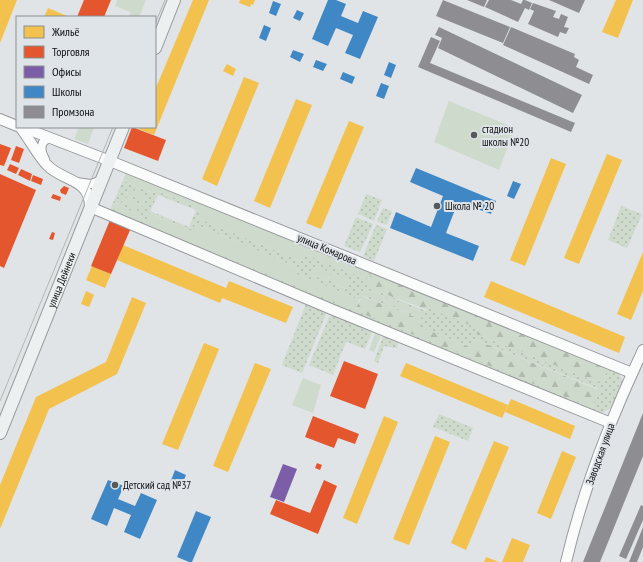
<svg xmlns="http://www.w3.org/2000/svg" width="643" height="562" font-family="'PT Sans Narrow',sans-serif">
  <style>
    .grass { fill: #cedacb }
    .forest { fill: url(#forest-firs) }
    .park { fill: url(#park-dots); fill-rule: evenodd }
    .homes { fill: #f2c14e }
    .shops { fill: #e4572e }
    .offices { fill: #7b5ea7 }
    .schools { fill: #3f88c5 }
    .industry { fill: #8d8d92 }
    .lines { fill: none; stroke-linecap: round; stroke-linejoin: round }
    .minor-casing { stroke: #97999c; stroke-width: 10 }
    .tertiary-casing { stroke: #97999c; stroke-width: 12 }
    .secondary-casing { stroke: #97999c; stroke-width: 14 }
    .minor { stroke: #fafbfb; stroke-width: 8 }
    .tertiary { stroke: #fafbfb; stroke-width: 10 }
    .secondary { stroke: #ecf0f1; stroke-width: 12 }
    .tram { stroke: #b5b5b6; stroke-width: 1 }
    .poi-dot { fill: #575a5b; stroke: #dfe4e9; stroke-width: 1.5 }
    .labels { text-anchor: middle; dominant-baseline: central; stroke-width: 4; stroke-linejoin: round; paint-order: stroke }
    .poi-label { font-size: 11px; fill: #0d0f10; stroke: #dfe4e9; text-anchor: start }
    .street-label { font-size: 11px; fill: #0d0f10; stroke: #dfe4e9 }
  </style>
  <defs>
    <pattern id="forest-firs" width="22" height="20" patternUnits="userSpaceOnUse"><rect width="22" height="20" fill="#cedacb"/><path d="M5 1l3.5 6h-7zM16 11l3.5 6h-7z" fill="#b0baad"/></pattern>
    <pattern id="park-dots" width="8" height="8" patternUnits="userSpaceOnUse"><rect width="8" height="8" fill="#cedacb"/><path d="M2 2h.1M6 6h.1" fill="none" stroke="#b0baad" stroke-width="1.8" stroke-linecap="round"/></pattern>
  </defs>
  <rect width="100%" height="100%" fill="#e1e4e7"/>
  <g class="grass">
    <path d="M117 0H146L139 17H129L131 12 115 6Z"/>
    <path d="M449 101 515 128 499 170 434 142Z"/>
    <path d="M79 127H94L88 144 74 139Z"/>
    <path d="M127 171 370 271 366 279 305 254 301 261 197 218 200 209 159 191 154 193 123 181Z"/>
    <path d="M128 188 147 196 144 202 126 194Z"/>
    <path d="M124 197 143 205 140 211 122 203Z"/>
    <path d="M114 203 145 217 143 222 111 209Z"/>
    <path d="M149 213 191 230 195 224 299 268 297 274 359 300 354 312 145 224Z"/>
    <path d="M316 266 331 273 327 281 312 275Z"/>
    <path d="M334 274 350 281 347 289 330 282Z"/>
    <path d="M366 289 383 296 384 302 364 294Z"/>
    <path d="M385 297 425 313 423 318 386 303Z"/>
    <path d="M375 334 381 336 374 352 369 350Z"/>
    <path d="M303 378 321 385 313 413 292 405Z"/>
  </g>
  <g class="forest">
    <path d="M372 270 609 365 602 384 476 334 478 329 366 287Z"/>
    <path d="M362 296 423 320 421 327 470 347 474 339 599 390 592 408 354 312Z"/>
  </g>
  <g class="park">
    <path d="M127 171 610 365 619 373 623 382 613 407 600 414 593 412 109 212ZM127 172 369 271 366 279 305 254 301 261 197 218 201 209 158 191 153 193 123 181ZM128 188 146 196 144 201 126 194ZM158 195 196 210 189 227 150 211ZM124 197 143 205 140 210 122 203ZM114 203 145 217 143 222 112 209ZM150 213 192 231 195 224 299 268 297 274 359 300 363 296 423 320 420 327 471 347 474 339 599 389 592 408 145 224ZM316 266 331 273 327 281 312 275ZM372 270 609 365 602 384 476 334 478 328 428 308 426 311 367 287ZM334 274 350 281 346 289 331 282ZM366 289 383 296 384 301 364 294ZM385 297 425 313 423 318 386 303Z"/>
    <path d="M366 194 382 200 374 221 358 214Z"/>
    <path d="M621 206 642 214 627 248 608 240Z"/>
    <path d="M383 208 392 211 387 225 377 221Z"/>
    <path d="M356 217 373 224 360 252 344 246Z"/>
    <path d="M376 225 387 229 374 261 363 256Z"/>
    <path d="M306 304 327 312 302 373 282 365Z"/>
    <path d="M332 315 372 332 365 349 347 342 345 344 333 375 309 365 329 317Z"/>
    <path d="M383 336 398 343 397 348 384 346 378 363 374 361Z"/>
    <path d="M439 414 473 428 468 441 433 427Z"/>
  </g>
  <g class="homes">
    <path d="M0 0H17L0 43Z"/>
    <path d="M193 0H209L154 135 139 129 140 127H155V90Z"/>
    <path d="M240 0H255L253 5 251 4 250 7 239 3Z"/>
    <path d="M616 0H633L618 38 602 32Z"/>
    <path d="M48 8 69 17H44Z"/>
    <path d="M227 64 236 69 233 76 223 71Z"/>
    <path d="M244 77 259 83 217 186 202 179Z"/>
    <path d="M296 99 312 105 270 208 254 201Z"/>
    <path d="M349 121 364 127 321 229 306 223Z"/>
    <path d="M607 154 622 160 579 264 564 258Z"/>
    <path d="M551 158 566 164 525 266 510 260Z"/>
    <path d="M123 245 226 288 229 281 293 307 286 323 222 298 220 303 117 260Z"/>
    <path d="M643 252V291L631 320 617 314Z"/>
    <path d="M92 266 111 274 105 288 86 280Z"/>
    <path d="M491 281 625 337 619 353 484 297Z"/>
    <path d="M86 291 94 295 89 307 81 304Z"/>
    <path d="M132 297 146 303 117 374 49 409 0 529V485L36 397 106 362Z"/>
    <path d="M204 343 219 349 178 450 162 444Z"/>
    <path d="M255 363 271 369 228 472 213 466Z"/>
    <path d="M406 363 508 405 502 418 400 376Z"/>
    <path d="M511 399 575 426 570 439 505 412Z"/>
    <path d="M384 416 398 422 357 524 343 518Z"/>
    <path d="M435 436 450 442 409 545 393 539Z"/>
    <path d="M494 441 509 447 466 550 451 543Z"/>
    <path d="M562 451 576 457 551 519 537 513Z"/>
    <path d="M512 538 530 545 523 562H502Z"/>
    <path d="M486 557 499 562H484Z"/>
  </g>
  <g class="shops">
    <path d="M84 0H111L104 17H77Z"/>
    <path d="M132 127 166 140 158 161 124 148Z"/>
    <path d="M0 144 11 148 4 166 0 165Z"/>
    <path d="M16 146 24 149 19 163 11 160Z"/>
    <path d="M10 164 19 168 16 174 7 170Z"/>
    <path d="M21 169 32 174 30 181 18 175Z"/>
    <path d="M0 174 36 190 4 268 0 266Z"/>
    <path d="M33 175 43 179 41 185 31 181Z"/>
    <path d="M64 186 69 188 66 195 61 193 60 190Z"/>
    <path d="M53 194 61 197 60 201 51 198Z"/>
    <path d="M110 220 131 228 111 274 91 266Z"/>
    <path d="M52 232 55 233 53 240 49 239Z"/>
    <path d="M344 361 378 374 365 409 330 396Z"/>
    <path d="M313 416 359 434 355 444 338 438 334 448 305 437Z"/>
    <path d="M317 463 322 465 320 470 315 468Z"/>
    <path d="M324 480 337 486 318 534 270 514 276 500 310 513Z"/>
  </g>
  <path class="offices" d="M283 464 297 469 284 502 270 497Z"/>
  <g class="schools">
    <path d="M328 0H336L346 4 341 16 358 23 363 11 378 17 360 59 345 53 353 35 336 28 328 46 312 39Z"/>
    <path d="M273 1 281 4 276 16 269 13Z"/>
    <path d="M297 10 304 13 300 21 293 18Z"/>
    <path d="M264 25 271 28 266 41 259 38Z"/>
    <path d="M293 50 304 54 300 62 290 57Z"/>
    <path d="M316 60 327 64 323 71 313 67Z"/>
    <path d="M389 62 396 65 391 78 384 75Z"/>
    <path d="M343 72 355 77 352 84 340 79Z"/>
    <path d="M381 83 389 86 384 99 376 96Z"/>
    <path d="M416 168 496 201 491 214 458 202 446 233 479 246 473 261 390 228 396 212 431 227 443 196 410 182Z"/>
    <path d="M513 181 521 184 514 199 507 196Z"/>
    <path d="M175 470 186 475 181 487 170 483Z"/>
    <path d="M108 480 124 486 118 499 135 506 141 493 157 500 140 539 124 532 131 515 114 508 107 526 91 519Z"/>
    <path d="M196 511 211 517 192 562H189L177 557Z"/>
  </g>
  <g class="industry">
    <path d="M443 0 510 27 503 43 436 16Z"/>
    <path d="M467 0H487L484 7Z"/>
    <path d="M489 0H511L521 4 523 0H525L532 3 529 10 525 8 518 22 485 7Z"/>
    <path d="M549 0H585L579 13Z"/>
    <path d="M533 3 556 11 553 17 559 19 561 14 568 17 564 27 569 28 566 34 560 32 558 37 528 24 534 11 530 9Z"/>
    <path d="M439 27 582 95 573 113 438 48 442 38 435 35Z"/>
    <path d="M511 27 575 54 574 57 579 60 576 67 593 75 589 84 503 45Z"/>
    <path d="M431 37 440 41 430 63 575 123 571 132 418 67Z"/>
    <path d="M643 413V456L600 562H583Z"/>
    <path d="M641 505 643 506V520L626 559 619 556Z"/>
    <path d="M643 527V547L637 562H629Z"/>
  </g>
  <g class="lines">
    <g class="minor-casing">
      <g id="minor">
        <path d="M45 159C40 151 39 140 51 138"/>
        <path d="M76 182 91 184 102 180"/>
      </g>
    </g>
    <g class="tertiary-casing">
      <g id="tertiary">
        <path d="M0 119 17 126"/>
        <path d="M20 127C29 138 38 156 47 165 63 182 90 178 90 207L331 309 611 423"/>
        <path d="M22 127 110 161 632 373"/>
        <path d="M566 562C583 489 611 418 643 350"/>
      </g>
    </g>
    <g class="secondary-casing">
      <g id="secondary">
        <path d="M155 48 174 0"/>
        <path id="s1" d="M0 433 123 127"/>
      </g>
    </g>
    <use href="#minor" class="minor"/>
    <use href="#tertiary" class="tertiary"/>
    <use href="#secondary" class="secondary"/>
    <g class="tram">
      <path d="M155 24 165 0"/>
      <path d="M0 401 113 127"/>
    </g>
  </g>
  <g class="poi-dot">
    <circle cx="474" cy="135" r="4"/>
    <circle cx="437" cy="206" r="4"/>
    <circle cx="115" cy="485" r="4"/>
  </g>
  <g class="labels">
    <g class="poi-label">
      <text x="482" y="129">стадион<tspan x="482" dy="13">школы №20</tspan></text>
      <text x="445" y="206">Школа № 20</text>
      <text x="123" y="485">Детский сад №37</text>
    </g>
    <g class="street-label">
      <text transform="translate(327 249) rotate(23)">улица Комарова</text>
      <text stroke="none"><textPath href="#s1" startOffset="165">улица Дейнеки</textPath></text>
      <text transform="translate(600 454) rotate(-70)">Заводская улица</text>
    </g>
  </g>
  <rect x="16" y="16" width="140" height="112" fill="#dfe4e9" stroke="#8b8f92"/>
  <rect x="24" y="26" width="20" height="12" fill="#f2c14e" stroke="#8b8f92"/>
  <text x="52" y="36" font-size="12" fill="#0d0f10">Жильё</text>
  <rect x="24" y="46" width="20" height="12" fill="#e4572e" stroke="#8b8f92"/>
  <text x="52" y="56" font-size="12" fill="#0d0f10">Торговля</text>
  <rect x="24" y="66" width="20" height="12" fill="#7b5ea7" stroke="#8b8f92"/>
  <text x="52" y="76" font-size="12" fill="#0d0f10">Офисы</text>
  <rect x="24" y="86" width="20" height="12" fill="#3f88c5" stroke="#8b8f92"/>
  <text x="52" y="96" font-size="12" fill="#0d0f10">Школы</text>
  <rect x="24" y="106" width="20" height="12" fill="#8d8d92" stroke="#8b8f92"/>
  <text x="52" y="116" font-size="12" fill="#0d0f10">Промзона</text>
</svg>
